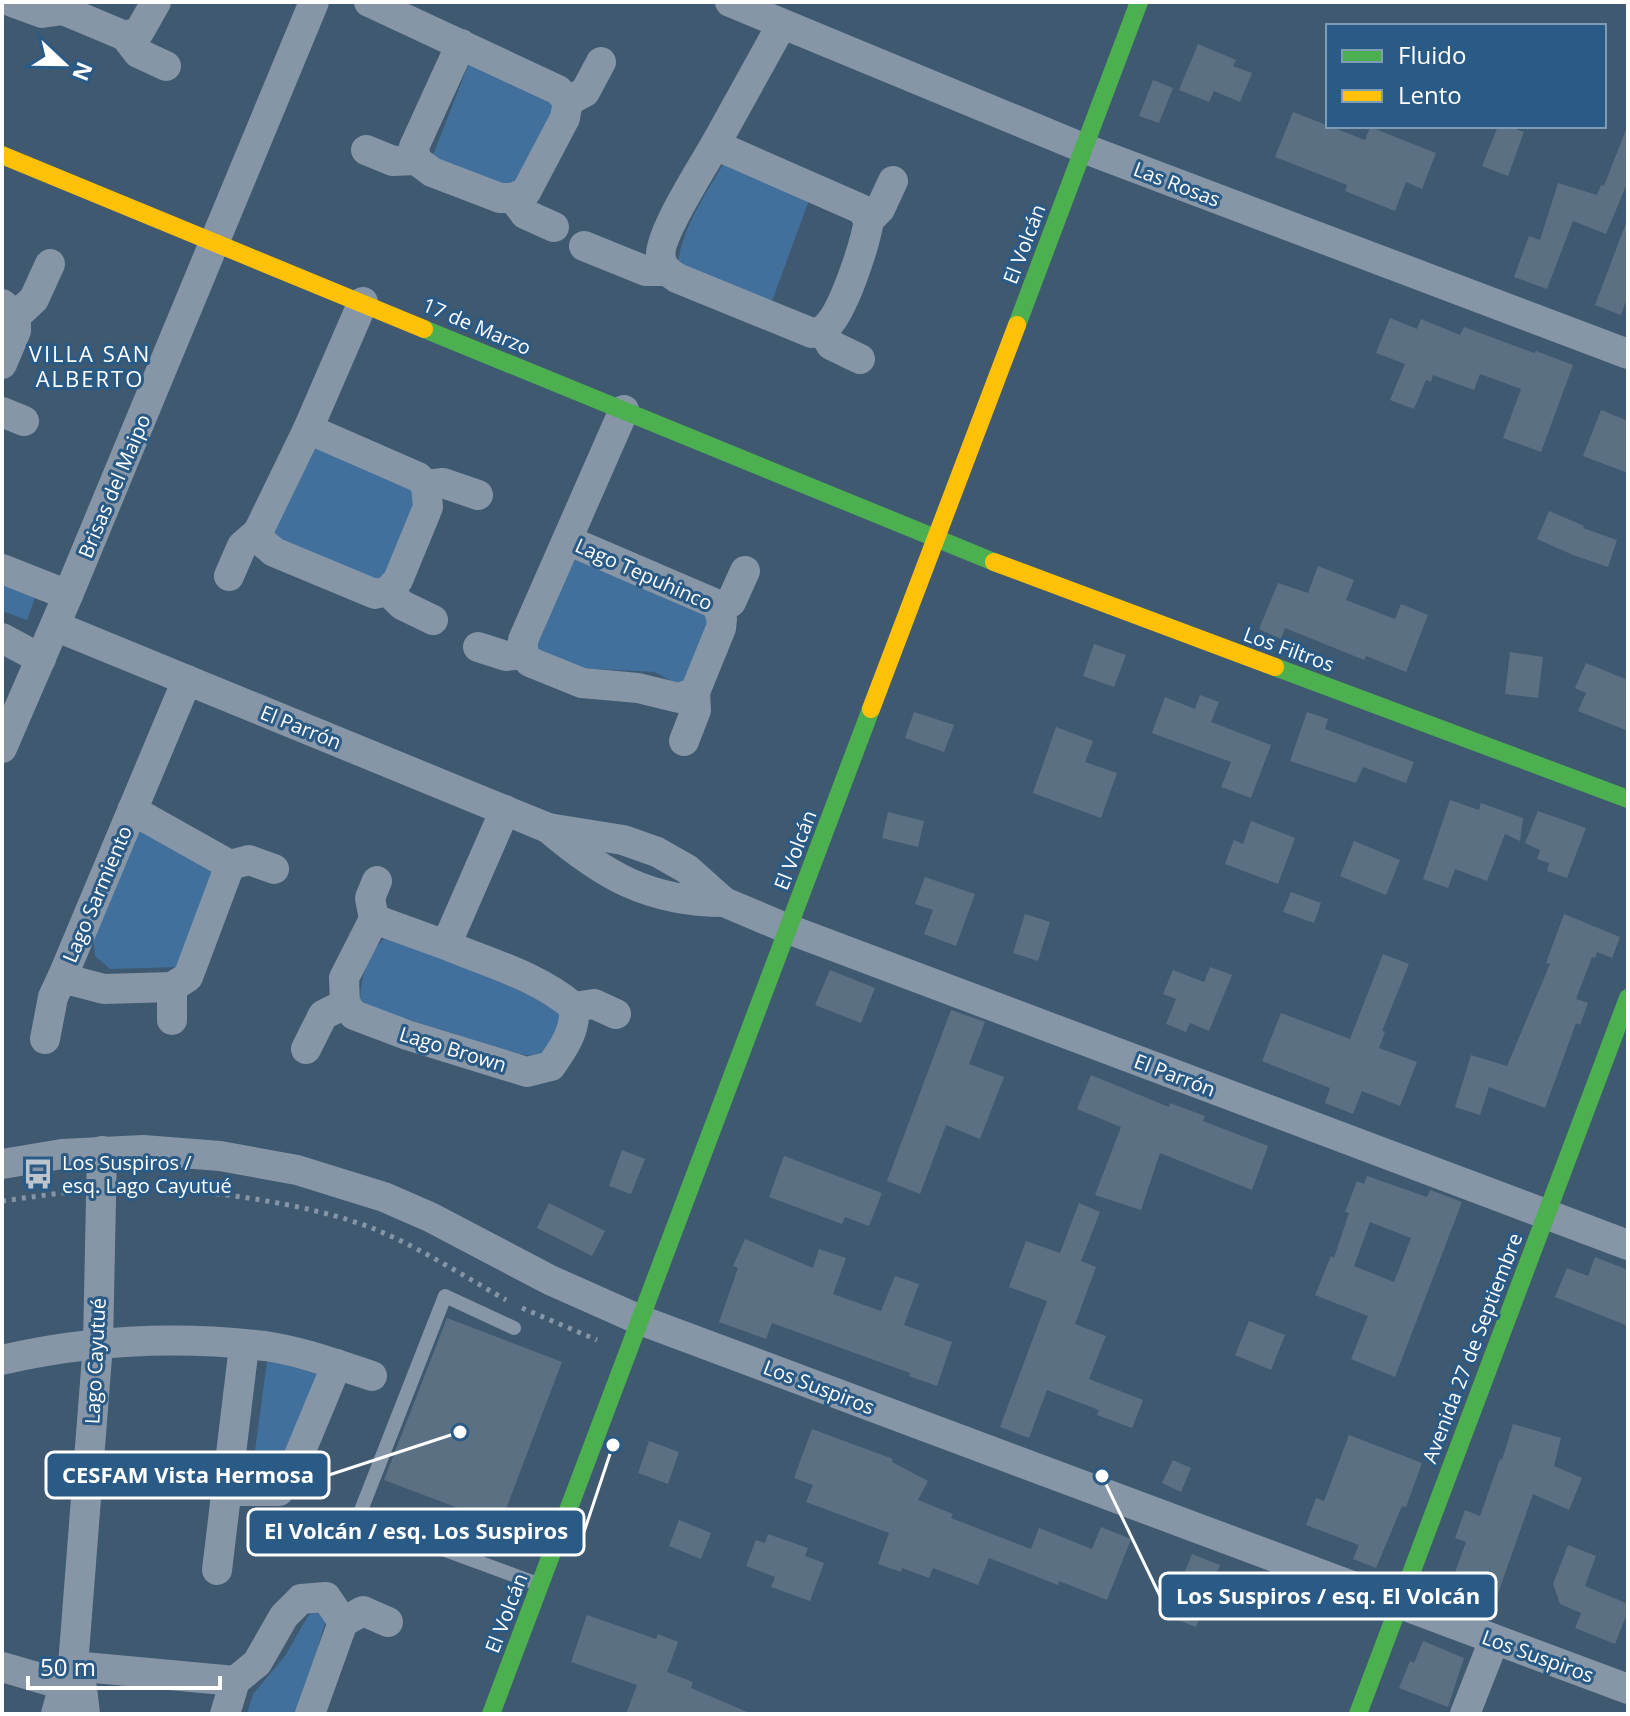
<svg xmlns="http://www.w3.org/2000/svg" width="1630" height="1716" font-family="'Open Sans',sans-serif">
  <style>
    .green { fill: #40709b }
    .building { fill: #5c7083; fill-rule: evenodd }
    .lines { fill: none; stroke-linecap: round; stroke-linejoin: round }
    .path { stroke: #8696a7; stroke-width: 5; stroke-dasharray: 4 6; stroke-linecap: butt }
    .lane { stroke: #8696a7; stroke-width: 14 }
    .street { stroke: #8696a7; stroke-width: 30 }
    .fast { stroke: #4caf50; stroke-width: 18 }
    .slow { stroke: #ffc107; stroke-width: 18 }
    .labels { text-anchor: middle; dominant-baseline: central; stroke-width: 6; stroke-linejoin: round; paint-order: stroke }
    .street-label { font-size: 20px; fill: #fff; stroke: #2a5a86 }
    .poi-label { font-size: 20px; fill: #fff; stroke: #2a5a86; text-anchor: start }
    .neighbourhood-label { font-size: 22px; letter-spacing: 2px; fill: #fff; stroke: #2a5a86 }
    .leader { fill: none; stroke: #fff; stroke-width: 3 }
    .callout-dot { fill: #fff; stroke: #2a5a86; stroke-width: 3 }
    .callout { fill: #2a5a86; stroke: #fff; stroke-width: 3 }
    .callout-label { font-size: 22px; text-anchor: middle; font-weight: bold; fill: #fff }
  </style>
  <rect width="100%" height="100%" fill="#3f5971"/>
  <g class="green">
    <path d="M469 63 553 100 561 114 512 190 431 160Z"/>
    <path d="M724 163 809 200 771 304 683 270 678 262C683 227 706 193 724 163Z"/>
    <path d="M316 443 431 494 390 587 269 542Z"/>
    <path d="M567 553 718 615 687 690 655 672 577 668 526 649Z"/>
    <path d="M2 582 36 595 27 620 2 611Z"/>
    <path d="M140 830 218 870 182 967 110 969 95 956 93 934Z"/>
    <path d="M390 934 557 1007 563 1021 540 1057 519 1054 371 1008 360 999C361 974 369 949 390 934Z"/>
    <path d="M268 1354 323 1366 273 1482 251 1480Z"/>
    <path d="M317 1609 328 1613 298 1714H247L253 1694 285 1656 308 1616Z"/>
  </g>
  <g class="building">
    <path d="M1198 44 1236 60 1233 66 1252 73 1240 102 1214 91 1209 102 1179 90Z"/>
    <path d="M1153 80 1173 88 1159 123 1139 116Z"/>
    <path d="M1293 112 1365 140 1370 127 1436 153 1422 189 1406 182 1395 211 1345 191 1347 185 1275 157Z"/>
    <path d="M1498 126H1508L1524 132 1508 176 1482 166Z"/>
    <path d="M1627 127 1628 181 1606 234 1573 221 1547 289 1514 277 1529 236 1540 240 1558 183 1597 195 1601 185 1604 186Z"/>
    <path d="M1626 223H1628V295L1621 315 1595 305Z"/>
    <path d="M1390 318 1417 329 1421 319 1460 335 1464 327 1534 353 1536 351 1573 365 1541 452 1503 438 1521 389 1480 374 1474 390 1433 375 1431 382 1426 380 1414 409 1390 400 1405 364 1376 353Z"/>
    <path d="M1601 410 1628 421V473L1583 456Z"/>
    <path d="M1549 511 1584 526 1583 528 1617 540 1608 567 1573 555 1537 539Z"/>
    <path d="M1318 566 1354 580 1346 600 1395 619 1401 604 1428 615 1406 672 1366 656 1364 660 1285 628 1281 639 1259 629 1278 583 1308 593Z"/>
    <path d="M1094 644 1126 655 1114 687 1083 676Z"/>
    <path d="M1510 652 1543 657 1538 698 1505 694Z"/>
    <path d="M1586 663 1628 680V731L1578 711 1586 693 1575 688Z"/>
    <path d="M1200 695 1219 702 1211 722 1271 745 1251 798 1221 787 1231 762 1152 733 1165 697 1195 709Z"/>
    <path d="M914 712 954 725 944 752 905 738Z"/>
    <path d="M1307 712 1328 719 1325 729 1414 762 1406 783 1363 767 1356 783 1290 761Z"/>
    <path d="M1056 727 1093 741 1085 762 1117 773 1101 818 1033 793Z"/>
    <path d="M1450 800 1479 810 1481 803 1523 818 1520 841 1505 834 1487 881 1455 869 1448 888 1423 879Z"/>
    <path d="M1538 811 1586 828 1567 878 1547 871 1549 863 1537 859 1540 850 1525 843Z"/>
    <path d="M888 812 924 821 918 847 882 838Z"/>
    <path d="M1251 821 1295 838 1278 884 1225 864 1234 840 1243 844Z"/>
    <path d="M1354 841 1400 860 1386 895 1340 876Z"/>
    <path d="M925 877 975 894 956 946 924 934 933 910 915 904Z"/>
    <path d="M1291 892 1321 903 1314 923 1283 912Z"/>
    <path d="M1025 914 1050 922 1038 961 1013 953Z"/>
    <path d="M1564 914 1620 937 1612 958 1597 952 1595 958 1592 957 1576 999 1588 1003 1580 1025 1576 1023 1545 1108 1489 1087 1480 1115 1455 1107 1471 1055 1507 1066 1550 964 1546 963Z"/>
    <path d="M1383 954 1409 964 1382 1031 1385 1032 1379 1048 1417 1062 1400 1106 1362 1091 1353 1114 1325 1103 1330 1088 1262 1061 1281 1013 1350 1039Z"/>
    <path d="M1210 967 1232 975 1209 1031 1190 1023 1186 1032 1166 1024 1176 999 1163 994 1173 970 1204 982Z"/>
    <path d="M830 970 875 988 861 1023 815 1005Z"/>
    <path d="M951 1010 985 1022 969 1064 1004 1077 980 1139 946 1125 920 1194 887 1181Z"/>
    <path d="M1091 1075 1169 1107 1170 1103 1205 1116 1203 1121 1268 1146 1252 1190 1160 1153 1141 1210 1095 1195 1121 1127 1077 1109Z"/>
    <path d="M622 1150 645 1159 631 1194 609 1186Z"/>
    <path d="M784 1156 882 1193 869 1226 845 1217 842 1224 769 1197Z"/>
    <path d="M1367 1176 1427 1197 1430 1190 1462 1202 1395 1377 1351 1359 1368 1316 1315 1295 1331 1256 1334 1258 1349 1213 1345 1212 1357 1181 1364 1184ZM1370 1222 1411 1238 1394 1282 1354 1266Z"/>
    <path d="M549 1203 605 1231 592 1256 537 1228Z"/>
    <path d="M1079 1203 1100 1212 1081 1261 1096 1267 1075 1324 1106 1336 1089 1379 1143 1400 1132 1428 1097 1415 1099 1410 1047 1390 1029 1438 1000 1427 1047 1301 1009 1287 1026 1241 1060 1253Z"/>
    <path d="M745 1239 813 1268 819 1249 846 1258 833 1294 881 1311 895 1276 919 1284 904 1325 952 1342 937 1386 909 1376 910 1373 772 1323 766 1339 719 1322 738 1268 733 1266Z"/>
    <path d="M1595 1257 1628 1270V1326L1555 1297 1567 1268 1588 1276Z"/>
    <path d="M447 1318 562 1362 499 1527 492 1524 488 1533 461 1523 466 1511 384 1480Z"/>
    <path d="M1249 1321 1285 1335 1271 1370 1235 1355Z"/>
    <path d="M1513 1424 1561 1438 1554 1466 1582 1478 1569 1510 1533 1494 1495 1602 1450 1586 1466 1542 1455 1538 1465 1510 1480 1516 1500 1459 1502 1460Z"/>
    <path d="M812 1429 893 1459 892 1462 928 1481 918 1500 953 1514 951 1518 1031 1549 1039 1528 1092 1549 1101 1527 1131 1539 1107 1600 1059 1581 1058 1585 989 1558 978 1585 933 1568 929 1578 902 1568 901 1572 878 1564 889 1533 806 1502 813 1485 794 1478Z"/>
    <path d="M1349 1435 1422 1463 1406 1507 1402 1506 1376 1568 1353 1559 1359 1545 1306 1525 1316 1498 1324 1501Z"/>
    <path d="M649 1441 679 1452 668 1484 638 1473Z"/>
    <path d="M1173 1460 1191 1468 1181 1492 1162 1483Z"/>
    <path d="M679 1520 711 1533 701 1559 669 1546Z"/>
    <path d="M768 1534 808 1548 805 1556 824 1563 810 1601 771 1587 775 1577 746 1566 756 1540 765 1543Z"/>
    <path d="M1568 1545 1596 1556 1585 1586 1628 1604V1611L1615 1644 1575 1628 1581 1613 1560 1604 1553 1584Z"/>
    <path d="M1192 1554 1220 1565 1196 1627 1167 1616Z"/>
    <path d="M587 1615 656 1639 658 1634 678 1642 667 1672 693 1682 691 1688 752 1714H626L637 1685 571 1662Z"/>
    <path d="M1423 1641 1464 1658 1448 1707 1399 1688 1410 1661 1414 1663Z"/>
  </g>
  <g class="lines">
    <g class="path">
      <path d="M126 1189C195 1187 308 1203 372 1228 419 1247 462 1275 506 1300"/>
      <path d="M2 1201 76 1191"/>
      <path d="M522 1308 597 1340"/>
    </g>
    <path class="lane" d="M514 1328 445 1296 358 1518 538 1584"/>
    <g class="street">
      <path d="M12 2 42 13 63 10"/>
      <path d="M67 2 63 10 125 36 139 32 156 2"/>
      <path d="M369 2 558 90 568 101 565 118 526 192 513 198H500L432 172 416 160 414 147 461 44"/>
      <path d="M730 2 1083 148 1628 354"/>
      <path d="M125 36 138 53 166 66"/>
      <path d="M568 101 585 92 601 62"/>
      <path d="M715 145 861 209 869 220C865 244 843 315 824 329 821 332 816 332 812 333L677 278C670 273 663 269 661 259 656 239 703 166 715 145Z"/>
      <path d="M715 145 782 24"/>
      <path d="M366 150 393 161 416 160"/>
      <path d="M513 198 525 214 554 227"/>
      <path d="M869 220 880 209 893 181"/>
      <path d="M584 246 646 271H667"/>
      <path d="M2 304 16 316V331L2 364"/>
      <path d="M16 316 34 299 50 264"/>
      <path d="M823 331 831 345 860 359"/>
      <path d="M2 412 24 421"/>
      <path d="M426 485 443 483 478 495"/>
      <path d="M258 532 261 541 274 552 375 594 388 591 398 580 428 507 426 485 418 477 308 429"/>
      <path d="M567 540 716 604 722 619 721 628 695 692 679 698 638 688 582 683 530 662 523 654V640C557 564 590 487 624 410"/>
      <path d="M2 569 68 595"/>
      <path d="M229 576 242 546 258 532 308 429 363 302"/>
      <path d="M388 591 402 605 433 620"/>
      <path d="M720 609 731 602 745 571"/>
      <path d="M55 626 548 828 623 840 657 852 687 869 724 902 788 929 1628 1245"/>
      <path d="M2 638 41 659"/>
      <path d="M478 647 506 656 523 654"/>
      <path d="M684 741 696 710 695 692"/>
      <path d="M2 748 68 595 314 2"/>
      <path d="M132 810 230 865 188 977 172 987 104 989 62 978 187 680"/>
      <path d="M548 828C603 875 649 902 724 902"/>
      <path d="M230 865 249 860 274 869"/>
      <path d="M374 919 370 898 377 881"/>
      <path d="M446 945 374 919 344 978 345 1004 354 1015 407 1035 527 1072 551 1066C564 1047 576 1031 574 1007 538 976 489 963 446 945L505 810"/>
      <path d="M172 987V1020"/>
      <path d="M574 1007 594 1004 616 1014"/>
      <path d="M45 1039 53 997 62 978"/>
      <path d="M306 1049 323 1015 345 1004"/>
      <path d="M2 1164 62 1154 143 1150 220 1156 297 1170 384 1197 430 1217 550 1280 640 1320 1628 1689"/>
      <path d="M2 1360C88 1340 178 1336 265 1346 301 1351 338 1365 372 1376"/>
      <path d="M227 1491H279L295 1465 337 1364"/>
      <path d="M217 1570 244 1346"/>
      <path d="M343 1622 363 1611 388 1622"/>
      <path d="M73 1666 235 1681"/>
      <path d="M73 1666 82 1688 85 1714"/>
      <path d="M2 1667 64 1685"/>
      <path d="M56 1714 64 1685 73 1666 98 1344 102 1151"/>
      <path d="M225 1714 235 1681 257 1663 284 1616 301 1599 326 1597 343 1622 310 1714"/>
      <path d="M1465 1714 1494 1640"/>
    </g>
    <g class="fast">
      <path d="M1017 325 1139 2"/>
      <path d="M424 329 994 562"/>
      <path d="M1275 667 1628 799"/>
      <path d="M491 1714 871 709"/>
      <path d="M1358 1714 1628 998"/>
    </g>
    <g class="slow">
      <path d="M2 155 424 329"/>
      <path d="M994 562 1275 667"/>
      <path d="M871 709 1017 325"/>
    </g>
  </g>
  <defs>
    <g id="bus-bare" transform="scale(2.4)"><path d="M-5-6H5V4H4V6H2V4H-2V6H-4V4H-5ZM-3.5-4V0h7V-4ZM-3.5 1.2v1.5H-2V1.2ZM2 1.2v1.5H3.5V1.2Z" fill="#bcc5cd" stroke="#2a5a86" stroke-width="2.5" paint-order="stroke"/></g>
  </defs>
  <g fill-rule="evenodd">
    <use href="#bus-bare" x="38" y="1174"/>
  </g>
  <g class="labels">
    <g class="street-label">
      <text transform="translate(1177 184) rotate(21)">Las Rosas</text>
      <text transform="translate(1024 244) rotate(-69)">El Volcán</text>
      <text transform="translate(477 326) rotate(23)">17 de Marzo</text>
      <text transform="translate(114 486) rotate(-67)">Brisas del Maipo</text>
      <text transform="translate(644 574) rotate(24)">Lago Tepuhinco</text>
      <text transform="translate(1289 649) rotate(20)">Los Filtros</text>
      <text transform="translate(301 727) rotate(22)">El Parrón</text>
      <text transform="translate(795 850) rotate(-69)">El Volcán</text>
      <text transform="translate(97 894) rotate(-67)">Lago Sarmiento</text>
      <text transform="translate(453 1049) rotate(17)">Lago Brown</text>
      <text transform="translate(1175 1075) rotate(21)">El Parrón</text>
      <text transform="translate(1472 1348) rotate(-69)">Avenida 27 de Septiembre</text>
      <text transform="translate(95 1361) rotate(-87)">Lago Cayutué</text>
      <text transform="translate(819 1387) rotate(21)">Los Suspiros</text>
      <text transform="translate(506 1613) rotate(-69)">El Volcán</text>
      <text transform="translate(1538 1656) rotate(20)">Los Suspiros</text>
    </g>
    <g class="poi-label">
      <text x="62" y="1162">Los Suspiros /<tspan x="62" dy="23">esq. Lago Cayutué</tspan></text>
    </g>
    <g class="neighbourhood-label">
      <text x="90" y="353">VILLA SAN<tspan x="90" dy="25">ALBERTO</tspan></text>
    </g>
  </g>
  <path class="leader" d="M460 1432L329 1475M613 1445L584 1532M1102 1476L1160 1596"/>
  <g class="callout-dot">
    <circle cx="460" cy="1432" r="8"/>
    <circle cx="613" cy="1445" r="8"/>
    <circle cx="1102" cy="1476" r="8"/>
  </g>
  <g class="callout">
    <rect x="46" y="1452" width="283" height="46" rx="8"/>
    <rect x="248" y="1509" width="336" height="46" rx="8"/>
    <rect x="1160" y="1573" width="336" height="46" rx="8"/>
  </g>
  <g class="callout-label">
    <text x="188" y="1483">CESFAM Vista Hermosa</text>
    <text x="416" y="1539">El Volcán / esq. Los Suspiros</text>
    <text x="1328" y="1604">Los Suspiros / esq. El Volcán</text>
  </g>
  <rect width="1630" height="1716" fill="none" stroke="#ffffff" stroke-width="8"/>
  <rect x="1326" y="24" width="280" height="104" fill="#2a5a86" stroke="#7f9cb6" stroke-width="2"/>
  <rect x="1342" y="50" width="40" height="12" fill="#4caf50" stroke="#7f9cb6" stroke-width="2"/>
  <text x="1398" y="64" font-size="24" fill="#ffffff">Fluido</text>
  <rect x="1342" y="90" width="40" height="12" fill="#ffc107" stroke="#7f9cb6" stroke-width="2"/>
  <text x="1398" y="104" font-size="24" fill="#ffffff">Lento</text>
  <g transform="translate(64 64) rotate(112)" stroke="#2a5a86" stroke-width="6" paint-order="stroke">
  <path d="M0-6L14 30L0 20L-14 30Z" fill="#ffffff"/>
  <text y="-12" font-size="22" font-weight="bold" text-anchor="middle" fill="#ffffff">N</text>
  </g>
  <path d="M28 1676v12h192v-12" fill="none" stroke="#ffffff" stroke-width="4"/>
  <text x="40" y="1676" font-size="24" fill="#ffffff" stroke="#2a5a86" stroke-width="6" paint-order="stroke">50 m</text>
</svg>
